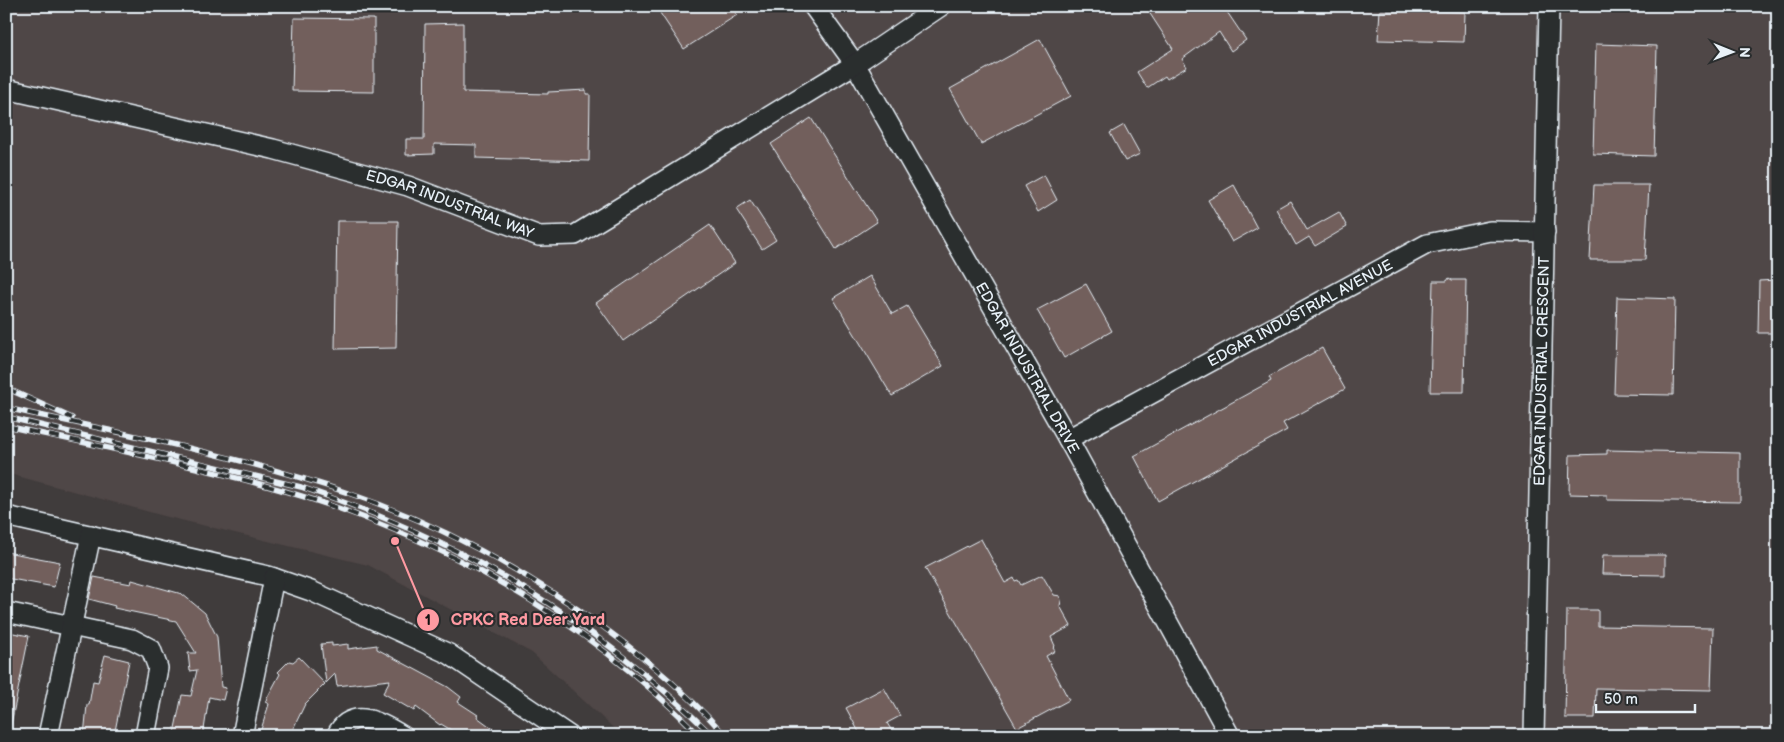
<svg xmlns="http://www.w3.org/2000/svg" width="1784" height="742" font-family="'Balsamiq Sans',sans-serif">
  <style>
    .built { fill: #4f4646 }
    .building { fill: #725f5c; stroke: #e8f1f8 }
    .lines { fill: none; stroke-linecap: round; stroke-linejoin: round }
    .minor-casing { stroke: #e8f1f8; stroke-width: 22 }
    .minor { stroke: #2a2d2e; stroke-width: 19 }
    .rail-casing { stroke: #e8f1f8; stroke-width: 5.5 }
    .rail { stroke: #2a2d2e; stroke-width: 4; stroke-dasharray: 11; stroke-linecap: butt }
    .labels { text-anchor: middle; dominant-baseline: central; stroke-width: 4.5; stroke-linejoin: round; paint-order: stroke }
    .street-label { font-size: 15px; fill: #e8f1f8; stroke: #2a2d2e }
    .leader { fill: none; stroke: #ff9aa2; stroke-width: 2 }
    .callout-dot { fill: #ff9aa2; stroke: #2a2d2e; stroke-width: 2 }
    .mark-label { font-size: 15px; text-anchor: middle; font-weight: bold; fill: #111 }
    .callout-label { font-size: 16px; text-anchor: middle; font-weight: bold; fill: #ff9aa2; stroke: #2a2d2e; stroke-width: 4.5; stroke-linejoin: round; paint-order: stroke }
  </style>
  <rect width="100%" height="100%" fill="#403c3c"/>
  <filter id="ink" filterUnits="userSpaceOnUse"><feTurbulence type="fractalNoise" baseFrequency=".02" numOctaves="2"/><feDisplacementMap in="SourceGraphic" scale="10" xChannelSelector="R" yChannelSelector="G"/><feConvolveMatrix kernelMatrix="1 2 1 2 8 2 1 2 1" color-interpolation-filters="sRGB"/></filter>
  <g filter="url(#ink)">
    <path class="built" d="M6 6H1778V736H622L532 653 368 565 164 516 6 473Z"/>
    <g class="building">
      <path d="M670 6H731L737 15 684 49 660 13Z"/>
      <path d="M1145 6H1223L1246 40 1231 51 1219 32 1182 59 1187 67 1167 79 1165 76 1147 88 1137 72 1173 49Z"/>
      <path d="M1380 10 1465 12 1464 42 1378 40Z"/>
      <path d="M294 18 374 19V92L292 91Z"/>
      <path d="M463 23V92L548 94V92L586 90V94H590L589 161 476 158V145L434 144V154L406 155V139H424L425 24Z"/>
      <path d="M1040 39 1071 96 981 144 950 89Z"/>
      <path d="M1596 44 1657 46 1654 156 1593 154Z"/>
      <path d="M811 118 877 222 836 249 771 144Z"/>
      <path d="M1124 125 1140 154 1125 161 1110 133Z"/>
      <path d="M1044 175 1057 200 1038 212 1024 186Z"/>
      <path d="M1234 185 1257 228 1232 242 1208 200Z"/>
      <path d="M1594 185H1649L1645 260H1590Z"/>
      <path d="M750 200 776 240 762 249 736 209Z"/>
      <path d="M1290 201 1307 230 1339 212 1347 227 1315 246 1309 237 1296 245 1276 209Z"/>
      <path d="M337 221H398L396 348 335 349Z"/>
      <path d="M710 225 735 263 623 341 596 303Z"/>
      <path d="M870 276 892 314 907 306 943 366 892 396 833 298Z"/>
      <path d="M1449 278 1452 280H1466L1464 392H1430L1433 281H1447Z"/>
      <path d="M1777 280 1776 333H1758L1759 281Z"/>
      <path d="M1086 284 1112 331 1064 358 1037 310Z"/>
      <path d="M1617 297 1675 299 1673 395 1614 394Z"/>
      <path d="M1322 348 1345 389 1283 423 1287 430 1158 501 1134 456 1271 381 1269 377Z"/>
      <path d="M1607 450 1740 453V502L1607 500V495L1569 494 1570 455 1607 454Z"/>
      <path d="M981 539 1005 583 1014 578 1015 581 1018 580 1021 585 1042 575 1054 595 1060 596 1061 601 1060 606 1071 626 1051 637 1055 646 1053 648 1055 651 1046 656 1069 700 1017 728 925 568Z"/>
      <path d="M6 552 60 562 54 587 6 578Z"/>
      <path d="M1603 555H1665V575L1602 574Z"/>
      <path d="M94 577 131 584 132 580 182 594 205 613 217 637 221 687 226 688 223 700 209 697 203 736 174 733 182 695 191 696 197 670 190 671 188 653H196L176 621 114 608 115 606 89 599Z"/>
      <path d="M1567 610H1598V626L1713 628 1711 690 1596 688 1595 718H1565Z"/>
      <path d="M8 632 29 636 10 729H6Z"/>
      <path d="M332 643V646L348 644V649L377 645V649L448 687 461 697 458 702 478 715 477 717 503 736H461L441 724 440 725 416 707 414 711 383 693 390 680 337 686 335 674 326 683 321 644Z"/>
      <path d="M105 655 129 661 114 736H84L87 705H89L93 681 98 682Z"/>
      <path d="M299 657 325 684 305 704 294 727 293 736H259L269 704 265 702 280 674 278 672 289 661 293 662Z"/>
      <path d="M884 688 900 716 887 723 895 736H861L846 708Z"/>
    </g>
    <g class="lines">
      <g class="minor-casing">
        <g id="minor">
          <path id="s1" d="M813 6 855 64 1068 439 1230 736"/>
          <path id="s2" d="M6 89 273 149 408 186 539 236 575 235 855 64 941 6"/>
          <path id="s3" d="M1068 439 1427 244 1490 231 1545 232"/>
          <path d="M6 516 268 576 311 591 449 654 570 736"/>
          <path d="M6 612 132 639 151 649 158 668 145 736"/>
          <path d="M48 736 91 535"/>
          <path d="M242 736 274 578"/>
          <path d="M336 736C352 705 382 723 403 736"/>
          <path id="s4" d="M1534 736 1549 6"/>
        </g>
      </g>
      <use href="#minor" class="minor"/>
      <g class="rail-casing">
        <g id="rail">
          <path d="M6 388 72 418"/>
          <path d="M6 408C121 433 237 455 348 493 482 538 631 631 726 736"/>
          <path d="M6 417 301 487C462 541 592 617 713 736"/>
          <path d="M6 426C90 444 174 461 256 483 421 526 581 613 700 736"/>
        </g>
      </g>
      <use href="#rail" class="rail"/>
    </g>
  </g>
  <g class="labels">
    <g class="street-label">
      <text stroke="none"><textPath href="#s2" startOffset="459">EDGAR INDUSTRIAL WAY</textPath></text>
      <text stroke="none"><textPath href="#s3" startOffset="264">EDGAR INDUSTRIAL AVENUE</textPath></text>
      <text stroke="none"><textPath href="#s1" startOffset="421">EDGAR INDUSTRIAL DRIVE</textPath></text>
      <text stroke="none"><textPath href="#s4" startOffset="365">EDGAR INDUSTRIAL CRESCENT</textPath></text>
    </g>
  </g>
  <path class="leader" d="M395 541L428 620"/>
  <g class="callout-dot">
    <circle cx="395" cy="541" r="5"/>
    <circle cx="428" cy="620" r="12"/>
  </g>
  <g class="mark-label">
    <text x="428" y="625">1</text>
  </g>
  <g class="callout-label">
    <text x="528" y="625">CPKC Red Deer Yard</text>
  </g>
  <rect width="1784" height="742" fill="none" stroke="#2a2d2e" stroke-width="25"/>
  <rect x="12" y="12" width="1759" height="717" fill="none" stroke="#e8f1f8" stroke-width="2" filter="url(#ink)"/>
  <g transform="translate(1732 52) rotate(91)" stroke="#2a2d2e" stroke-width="4" paint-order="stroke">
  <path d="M0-4L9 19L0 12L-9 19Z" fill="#e8f1f8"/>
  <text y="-8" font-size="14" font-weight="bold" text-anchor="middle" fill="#e8f1f8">N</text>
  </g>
  <path d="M1596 704v8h99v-8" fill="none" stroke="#e8f1f8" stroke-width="2.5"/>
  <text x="1604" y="704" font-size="15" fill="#e8f1f8" stroke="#2a2d2e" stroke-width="4" paint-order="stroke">50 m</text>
</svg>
